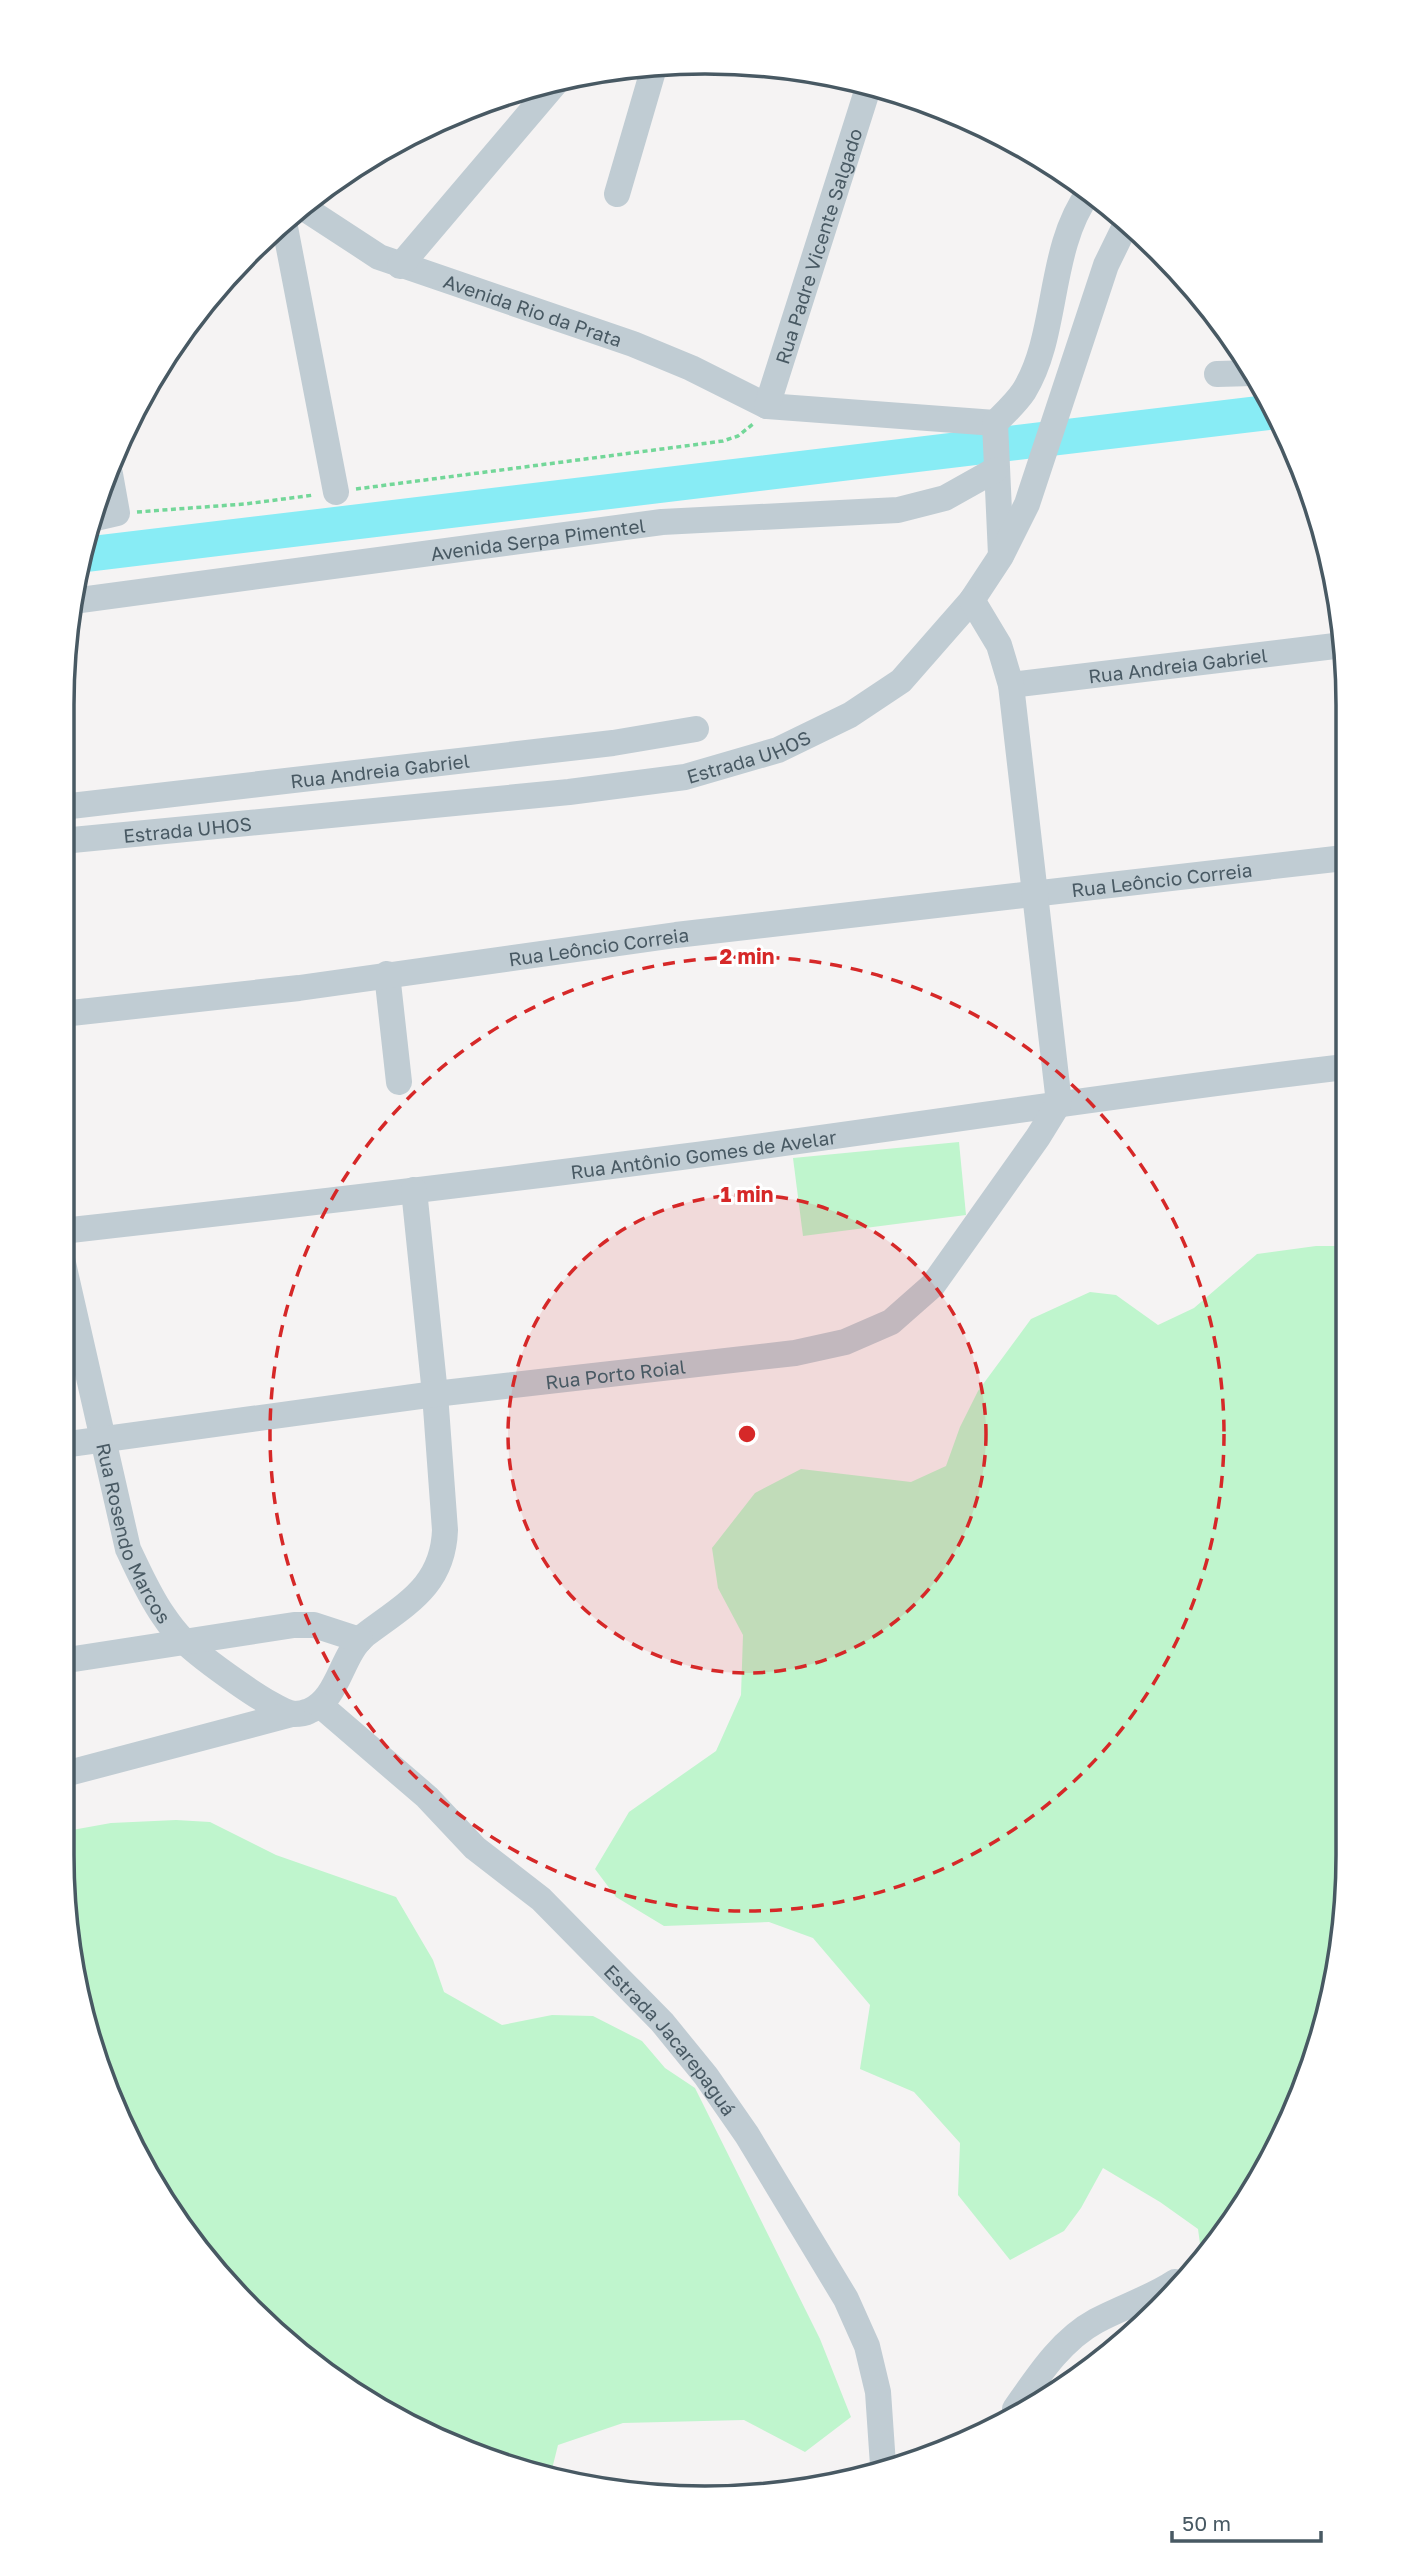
<svg xmlns="http://www.w3.org/2000/svg" width="1410" height="2559" font-family="'Golos Text',sans-serif">
  <style>
    .green { fill: #bff5cd }
    .lines { fill: none; stroke-linecap: round; stroke-linejoin: round }
    .river { stroke: #88ecf5; stroke-width: 35 }
    .path { stroke: #73d799; stroke-width: 3.5; stroke-dasharray: 5 3.5; stroke-linecap: butt }
    .minor { stroke: #c0ccd3; stroke-width: 26 }
    .ring { fill: none; stroke: #d62828; stroke-width: 3.5; stroke-dasharray: 12 9 }
    .labels { text-anchor: middle; dominant-baseline: central; stroke-width: 6; stroke-linejoin: round; paint-order: stroke }
    .street-label { font-size: 19px; fill: #485963; stroke: #fff }
    .rim { fill: none; stroke: #485963; stroke-width: 3.5 }
    .centre { fill: #d62828; stroke: #fff; stroke-width: 3.5 }
    .ring-label { font-size: 21px; text-anchor: middle; font-weight: bold; fill: #d62828; stroke: #fff; stroke-width: 6; stroke-linejoin: round; paint-order: stroke }
  </style>
  <rect width="100%" height="100%" fill="#f5f3f3"/>
  <g class="green">
    <path d="M959 1142 966 1215 803 1236 793 1158Z"/>
    <path d="M1316 1246H1345L1347 1896 1327 2021 1263 2176 1201 2251 1198 2229 1160 2202 1103 2168 1081 2208 1064 2231 1010 2260 958 2195 960 2143 914 2092 860 2069 870 2005 813 1938 769 1922 664 1926 616 1897 595 1869 629 1812 716 1751 741 1695 743 1635 718 1588 712 1548 755 1493 801 1469 911 1482 946 1466 960 1427 978 1391 1031 1319 1090 1292 1116 1295 1158 1325 1194 1308 1257 1254Z"/>
    <path d="M176 1820 210 1822 276 1855 396 1897 433 1960 444 1992 502 2025 552 2015 593 2016 642 2041 665 2068 695 2088 820 2339 851 2417 805 2452 744 2420 623 2423 558 2445 550 2477 539 2476 348 2389 195 2246 96 2061 61 1854V1832L111 1823Z"/>
    <path d="M795 2481 805 2483 748 2496 725 2494 762 2483Z"/>
  </g>
  <g class="lines">
    <path class="river" d="M81 555 1272 412"/>
    <g class="path">
      <path d="M356 489 723 441 738 436 753 424"/>
      <path d="M137 512 245 504 314 495"/>
      <path d="M1339 1946 1338 1938 1347 1898"/>
      <path d="M1244 2198 1271 2156"/>
    </g>
    <g class="minor">
      <path d="M617 194 655 64"/>
      <path id="s1" d="M301 206 379 257 633 344 691 368 767 406 995 423"/>
      <path d="M284 222 336 492"/>
      <path d="M400 266 558 80"/>
      <path d="M1217 374 1253 373"/>
      <path id="s2" d="M767 406 869 85"/>
      <path d="M91 519 117 513 110 474"/>
      <path d="M1001 555 995 423C1005 413 1016 403 1024 391 1059 334 1047 250 1089 192"/>
      <path id="s3" d="M73 601 662 522 898 510 945 498 995 470"/>
      <path id="s4" d="M1011 685 1343 645"/>
      <path id="s5" d="M62 807 613 743 696 729"/>
      <path id="s6" d="M62 841 569 792 685 777 778 750 850 715 901 681 972 600 1001 556 1027 504 1106 265 1128 220"/>
      <path d="M387 974 399 1082"/>
      <path id="s7" d="M62 1014 299 988 676 935 1344 858"/>
      <path id="s8" d="M62 1231C269 1208 475 1184 681 1157 903 1128 1123 1093 1345 1067"/>
      <path id="s9" d="M62 1259 128 1549C139 1572 149 1595 163 1615 169 1624 176 1633 183 1640 199 1656 274 1712 294 1714 298 1714 305 1713 309 1711 339 1699 341 1654 365 1635 406 1604 443 1586 445 1530L435 1394 414 1190"/>
      <path id="s10" d="M62 1445 435 1394 795 1353 845 1342 891 1322 933 1285 1038 1137 1059 1103 1011 685 999 645 972 600"/>
      <path d="M61 1661 294 1625H314L360 1640"/>
      <path id="s11" d="M320 1705 427 1797 475 1848 541 1899 662 2022 706 2076 747 2135 846 2299 867 2346 878 2392 883 2465"/>
      <path d="M61 1775 292 1714"/>
      <path d="M1015 2409C1038 2376 1061 2340 1096 2321 1122 2307 1151 2298 1175 2282"/>
    </g>
  </g>
  <circle cx="747" cy="1434" r="239" fill="#d62828" fill-opacity=".12"/>
  <g class="ring">
    <circle cx="747" cy="1434" r="239"/>
    <circle cx="747" cy="1434" r="477"/>
  </g>
  <g class="labels">
    <g class="street-label">
      <text stroke="none"><textPath href="#s2" startOffset="168">Rua Padre Vicente Salgado</textPath></text>
      <text stroke="none"><textPath href="#s1" startOffset="256">Avenida Rio da Prata</textPath></text>
      <text stroke="none"><textPath href="#s3" startOffset="469">Avenida Serpa Pimentel</textPath></text>
      <text stroke="none"><textPath href="#s4" startOffset="168">Rua Andreia Gabriel</textPath></text>
      <text stroke="none"><textPath href="#s6" startOffset="693">Estrada UHOS</textPath></text>
      <text stroke="none"><textPath href="#s5" startOffset="320">Rua Andreia Gabriel</textPath></text>
      <text stroke="none"><textPath href="#s6" startOffset="126">Estrada UHOS</textPath></text>
      <text stroke="none"><textPath href="#s7" startOffset="1108">Rua Leôncio Correia</textPath></text>
      <text stroke="none"><textPath href="#s7" startOffset="541">Rua Leôncio Correia</textPath></text>
      <text stroke="none"><textPath href="#s8" startOffset="646">Rua Antônio Gomes de Avelar</textPath></text>
      <text stroke="none"><textPath href="#s10" startOffset="558">Rua Porto Roial</textPath></text>
      <text stroke="none"><textPath href="#s9" startOffset="284">Rua Rosendo Marcos</textPath></text>
      <text stroke="none"><textPath href="#s11" startOffset="486">Estrada Jacarepaguá</textPath></text>
    </g>
  </g>
  <path d="M0 0H1410V2559H0ZM705 74H705A631 631 0 0 1 1336 705V1855A631 631 0 0 1 705 2486H705A631 631 0 0 1 74 1855V705A631 631 0 0 1 705 74Z" fill="#fff" fill-rule="evenodd"/>
  <path class="rim" d="M705 74H705A631 631 0 0 1 1336 705V1855A631 631 0 0 1 705 2486H705A631 631 0 0 1 74 1855V705A631 631 0 0 1 705 74Z"/>
  <circle cx="747" cy="1434" r="10" class="centre"/>
  <g class="ring-label">
    <text x="747" y="964">2 min</text>
    <text x="747" y="1202">1 min</text>
  </g>
  <path d="M1172 2531v10h149v-10" fill="none" stroke="#485963" stroke-width="3.5"/>
  <text x="1182" y="2531" font-size="21" fill="#485963" stroke="#ffffff" stroke-width="5" paint-order="stroke">50 m</text>
</svg>
